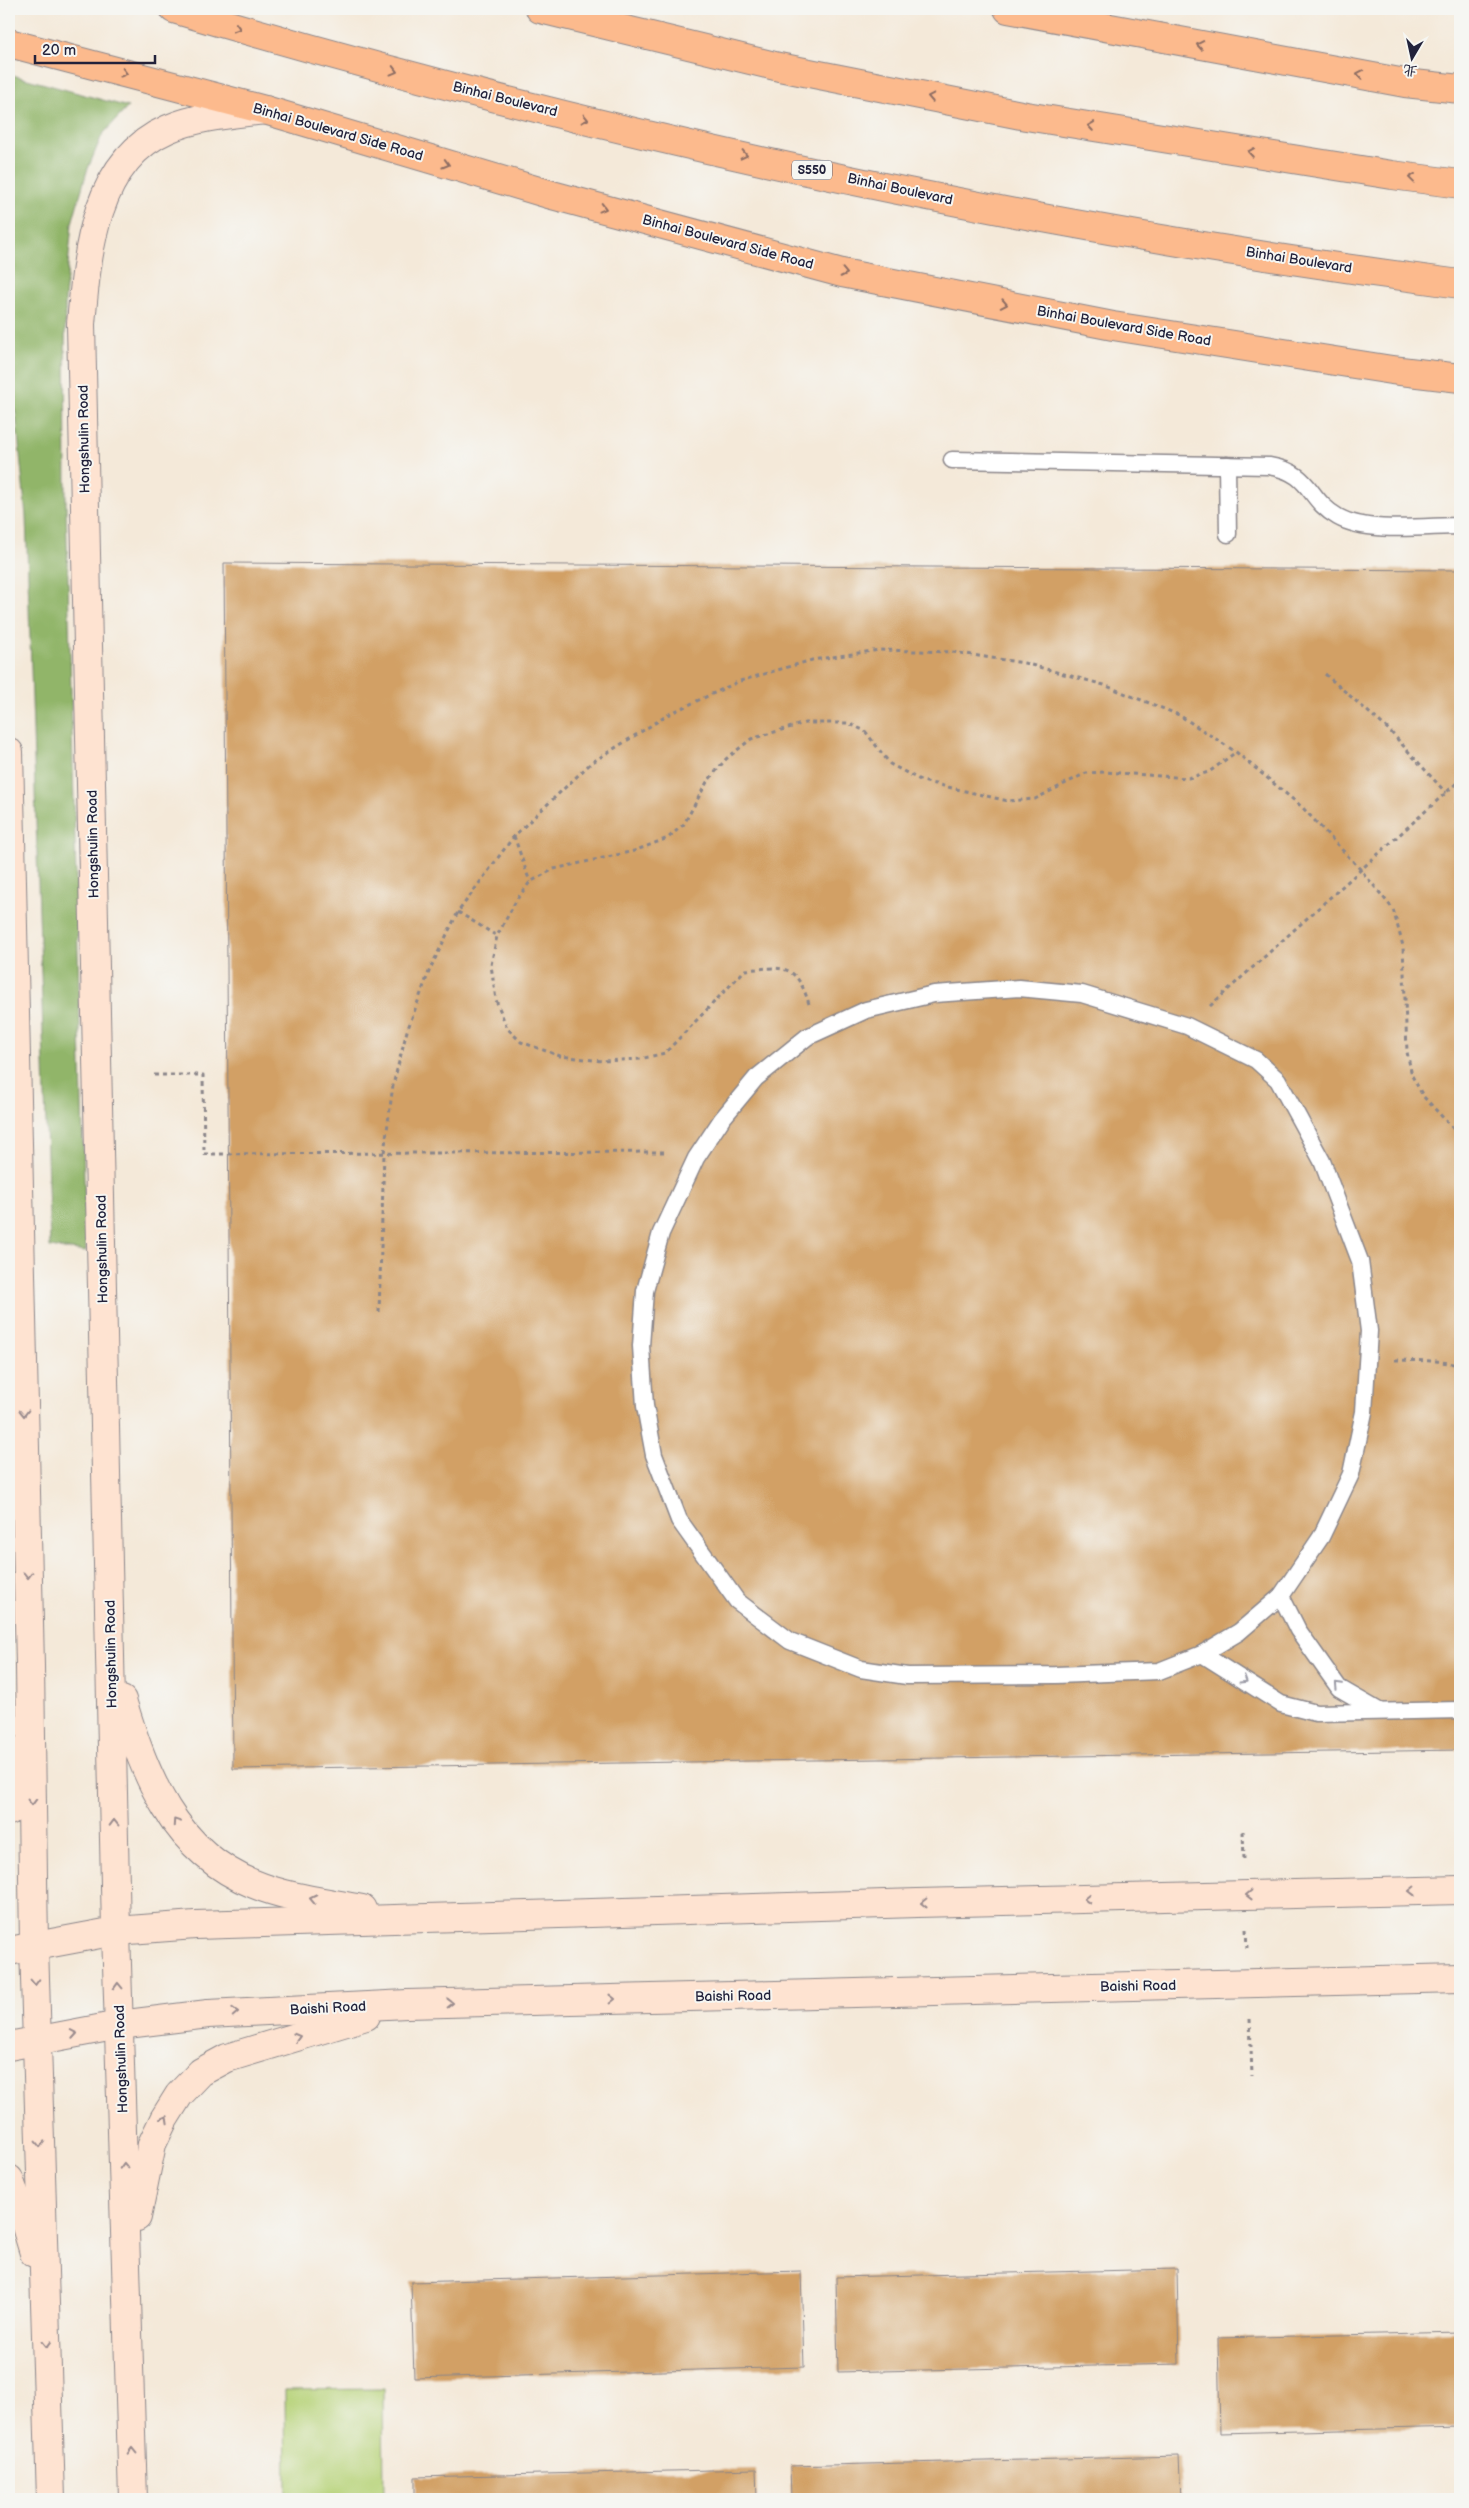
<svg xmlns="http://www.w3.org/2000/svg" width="1469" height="2508" font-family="'Balsamiq Sans','LXGW WenKai TC',sans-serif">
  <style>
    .green { fill: #b7d379; stroke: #6c7a5a }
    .forest { fill: #91b569; stroke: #5a6c52 }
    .building { fill: #d2a065 }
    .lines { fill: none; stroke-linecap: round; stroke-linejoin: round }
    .lane-casing { stroke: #8b868a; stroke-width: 19 }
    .secondary-casing { stroke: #8b868a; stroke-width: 30 }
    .primary-casing { stroke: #8b868a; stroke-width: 30 }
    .highway-casing { stroke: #8b868a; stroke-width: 30 }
    .path { stroke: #8b868a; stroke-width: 3; stroke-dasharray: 4 4; stroke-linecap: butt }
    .lane { stroke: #fff; stroke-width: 16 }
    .secondary { stroke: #fee3d1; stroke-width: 28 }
    .primary { stroke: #fcba8d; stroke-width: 28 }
    .highway { stroke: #fcba8d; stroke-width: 28 }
    .oneway { stroke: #8f6e64 }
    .oneway2 { stroke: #9b8c8e }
    .oneway3 { stroke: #9c9ca7 }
    .labels { text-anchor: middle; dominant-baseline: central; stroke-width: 4; stroke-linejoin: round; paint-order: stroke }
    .shield { fill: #f6f6f2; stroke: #626272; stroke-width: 1 }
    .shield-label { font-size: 12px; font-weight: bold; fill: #22223b }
    .street-label { font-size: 14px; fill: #22223b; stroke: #f6f6f2 }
  </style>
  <rect width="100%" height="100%" fill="#f6f6f2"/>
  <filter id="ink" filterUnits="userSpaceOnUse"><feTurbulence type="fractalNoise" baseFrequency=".02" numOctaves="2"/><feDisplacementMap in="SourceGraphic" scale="10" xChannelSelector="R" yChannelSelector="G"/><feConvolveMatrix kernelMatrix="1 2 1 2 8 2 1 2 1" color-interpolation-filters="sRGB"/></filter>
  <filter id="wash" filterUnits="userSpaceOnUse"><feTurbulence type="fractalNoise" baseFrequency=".0096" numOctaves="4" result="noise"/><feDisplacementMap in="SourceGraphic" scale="20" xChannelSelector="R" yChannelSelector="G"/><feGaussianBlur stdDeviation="1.12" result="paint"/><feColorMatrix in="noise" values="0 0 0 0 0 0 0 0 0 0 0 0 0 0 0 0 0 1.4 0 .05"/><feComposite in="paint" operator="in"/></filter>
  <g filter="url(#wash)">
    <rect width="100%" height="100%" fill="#f4e9d9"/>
    <path class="green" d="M383 2389 384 2499H286L285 2390Z"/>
    <path class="forest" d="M9 74 128 107 102 135 87 171 72 223 65 299 66 505 86 1252 50 1247 26 516 16 414 9 386Z"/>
    <g id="blocks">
      <g class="building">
        <path d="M224 563 1460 570V1750L233 1769Z"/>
        <path d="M1177 2269 1179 2364 838 2372 836 2277Z"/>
        <path d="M801 2271 804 2367 414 2378 411 2282Z"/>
        <path d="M1460 2332V2427L1220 2433 1218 2338Z"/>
        <path d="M1179 2456 1181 2499H791L790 2466Z"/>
        <path d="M756 2469 757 2499H415V2477Z"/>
      </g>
    </g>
  </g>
  <g filter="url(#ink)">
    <use href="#blocks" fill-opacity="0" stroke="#8b868a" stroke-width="1"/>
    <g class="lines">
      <g class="lane-casing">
        <g id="lane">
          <path d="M952 460 1269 466C1313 473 1306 499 1338 517 1368 534 1426 526 1460 526"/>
          <path d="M1227 465 1228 534"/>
          <path d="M1019 988 1082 994 1187 1026 1256 1060 1278 1080 1322 1161 1360 1261 1369 1331 1364 1412 1351 1474 1321 1537 1281 1596 1239 1632 1202 1654 1159 1671 1056 1675 907 1676 861 1669 790 1641 737 1601 679 1520 654 1455 645 1406 641 1346 645 1291 661 1233 696 1158 722 1119 756 1078 807 1037 866 1010 934 994Z"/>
          <path d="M1281 1596 1298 1630 1339 1688 1379 1711"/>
          <path d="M1202 1654 1281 1704 1316 1713 1460 1710"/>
        </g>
      </g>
      <g class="secondary-casing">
        <g id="secondary">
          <path d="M9 752 30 1666 34 1946 51 2499"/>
          <path d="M122 1700C145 1776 174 1852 254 1884 287 1898 327 1902 362 1909"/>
          <path d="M9 1811 19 1751"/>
          <path d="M9 1951 116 1931 195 1925 917 1903 1460 1890"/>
          <path d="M9 2046 119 2025 208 2014 407 2004 1460 1978"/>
          <path d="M9 2179 22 2213 34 2253"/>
          <path d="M137 2217 152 2144 164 2119 179 2095 201 2072 227 2058 366 2016"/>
          <path d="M133 2499 116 1931 81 324C87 254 94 161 168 129 198 116 233 114 265 110"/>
        </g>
      </g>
      <g class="primary-casing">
        <g id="primary">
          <path d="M1008 9 1405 83 1460 89"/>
          <path d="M9 43 265 110 552 195 842 273 1113 326 1392 370 1460 378"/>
        </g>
      </g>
      <g class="highway-casing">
        <g id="highway">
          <path d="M174 9C594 134 1026 227 1460 284"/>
          <path d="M540 9 779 67 1026 116 1392 175 1460 184"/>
        </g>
      </g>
      <g class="path">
        <path d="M1325 674 1389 730 1446 793"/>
        <path d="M514 836 530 882"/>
        <path d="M458 912 497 936"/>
        <path d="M809 1004C796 962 783 967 745 970L665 1053 640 1059 602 1061 560 1056 521 1042 507 1028 496 1000 491 965 497 936 517 899 530 882 554 869 634 851 668 838 684 824 707 782 726 759 751 739 805 723H848L865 731 890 764 922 781 1008 801 1035 799 1086 773 1105 772 1188 778 1209 772 1236 752"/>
        <path d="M1210 1006 1460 780"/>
        <path d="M154 1075H203L204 1154 666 1152"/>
        <path d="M379 1312 384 1153 393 1085 407 1031 430 969 458 912 514 836 591 763 671 713 740 681 812 660 879 650 953 652 1024 663 1104 685 1179 715 1236 752 1302 807 1361 870 1393 909 1403 946 1407 1052 1412 1076 1423 1096 1460 1136"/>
        <path d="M1395 1360 1436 1361 1460 1365"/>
        <path d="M1243 1831 1244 1860"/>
        <path d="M1246 1929 1247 1948"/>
        <path d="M1250 2019 1252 2076"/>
      </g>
      <use href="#lane" class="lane"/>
      <use href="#secondary" class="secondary"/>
      <use href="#primary" class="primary"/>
      <use href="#highway" class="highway"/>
    </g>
    <defs><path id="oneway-chevron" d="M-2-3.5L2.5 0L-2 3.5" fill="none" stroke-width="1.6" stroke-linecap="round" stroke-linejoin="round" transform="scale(1.25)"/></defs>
    <g class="oneway">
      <use href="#oneway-chevron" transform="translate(237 28) rotate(17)"/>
      <use href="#oneway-chevron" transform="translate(1200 45) rotate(-170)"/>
      <use href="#oneway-chevron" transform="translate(394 71) rotate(15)"/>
      <use href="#oneway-chevron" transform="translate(124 73) rotate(15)"/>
      <use href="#oneway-chevron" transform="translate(1360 74) rotate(-170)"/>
      <use href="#oneway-chevron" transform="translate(931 97) rotate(-169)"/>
      <use href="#oneway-chevron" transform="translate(585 119) rotate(13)"/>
      <use href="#oneway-chevron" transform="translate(1091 126) rotate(-171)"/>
      <use href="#oneway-chevron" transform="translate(1251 152) rotate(-171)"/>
      <use href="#oneway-chevron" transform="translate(744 155) rotate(13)"/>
      <use href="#oneway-chevron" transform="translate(446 164) rotate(16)"/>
      <use href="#oneway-chevron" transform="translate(1412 178) rotate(-173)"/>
      <use href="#oneway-chevron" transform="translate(603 208) rotate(15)"/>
      <use href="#oneway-chevron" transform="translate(844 273) rotate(12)"/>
      <use href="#oneway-chevron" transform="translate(1004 304) rotate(11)"/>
    </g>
    <g class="oneway2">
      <use href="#oneway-chevron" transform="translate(24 1413) rotate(89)"/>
      <use href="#oneway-chevron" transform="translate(28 1575) rotate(89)"/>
      <use href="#oneway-chevron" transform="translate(32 1802) rotate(89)"/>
      <use href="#oneway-chevron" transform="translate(176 1822) rotate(-124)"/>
      <use href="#oneway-chevron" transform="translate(114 1823) rotate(-91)"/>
      <use href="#oneway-chevron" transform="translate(1412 1891) rotate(179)"/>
      <use href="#oneway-chevron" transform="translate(1249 1895) rotate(179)"/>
      <use href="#oneway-chevron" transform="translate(313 1899) rotate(-168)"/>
      <use href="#oneway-chevron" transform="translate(1087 1899) rotate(179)"/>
      <use href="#oneway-chevron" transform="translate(924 1903) rotate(179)"/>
      <use href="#oneway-chevron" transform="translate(35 1982) rotate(88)"/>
      <use href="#oneway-chevron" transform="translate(118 1986) rotate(-92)"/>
      <use href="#oneway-chevron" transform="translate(612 1999) rotate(-1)"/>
      <use href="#oneway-chevron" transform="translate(450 2003) rotate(-1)"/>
      <use href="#oneway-chevron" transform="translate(235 2012) rotate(-3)"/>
      <use href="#oneway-chevron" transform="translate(74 2034) rotate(-10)"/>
      <use href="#oneway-chevron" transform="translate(297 2037) rotate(-17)"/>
      <use href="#oneway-chevron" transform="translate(165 2119) rotate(-61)"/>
      <use href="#oneway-chevron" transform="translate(40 2144) rotate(88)"/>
      <use href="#oneway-chevron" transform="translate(124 2166) rotate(-92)"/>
      <use href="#oneway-chevron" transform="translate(47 2344) rotate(89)"/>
      <use href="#oneway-chevron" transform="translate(132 2451) rotate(-91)"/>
    </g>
    <g class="oneway3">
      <use href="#oneway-chevron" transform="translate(1244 1680) rotate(32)"/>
      <use href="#oneway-chevron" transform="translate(1338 1685) rotate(-133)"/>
    </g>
  </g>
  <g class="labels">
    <rect class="shield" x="792" y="160.5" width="40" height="19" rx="4"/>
    <g class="shield-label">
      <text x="812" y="170">S550</text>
    </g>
    <g class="street-label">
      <text transform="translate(505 99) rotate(14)">Binhai Boulevard</text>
      <text transform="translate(338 132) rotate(16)">Binhai Boulevard Side Road</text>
      <text transform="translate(900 189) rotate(12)">Binhai Boulevard</text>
      <text transform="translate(728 242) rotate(15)">Binhai Boulevard Side Road</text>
      <text transform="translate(1299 260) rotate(9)">Binhai Boulevard</text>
      <text transform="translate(1124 326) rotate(10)">Binhai Boulevard Side Road</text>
      <text transform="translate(84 439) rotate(-91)">Hongshulin Road</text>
      <text transform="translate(93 844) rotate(-91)">Hongshulin Road</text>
      <text transform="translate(102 1249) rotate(-91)">Hongshulin Road</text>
      <text transform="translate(111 1654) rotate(-91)">Hongshulin Road</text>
      <text transform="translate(1138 1986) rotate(-1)">Baishi Road</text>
      <text transform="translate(733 1996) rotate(-1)">Baishi Road</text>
      <text transform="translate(328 2008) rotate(-3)">Baishi Road</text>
      <text transform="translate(121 2059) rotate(-92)">Hongshulin Road</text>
    </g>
  </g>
  <rect width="1469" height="2508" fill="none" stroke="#f6f6f2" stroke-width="30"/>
  <g transform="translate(1412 58) rotate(189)" stroke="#f6f6f2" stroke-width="4" paint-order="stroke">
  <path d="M0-4L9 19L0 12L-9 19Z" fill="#22223b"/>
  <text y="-8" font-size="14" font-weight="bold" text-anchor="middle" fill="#22223b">北</text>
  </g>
  <path d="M35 55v8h120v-8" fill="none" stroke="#22223b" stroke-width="2.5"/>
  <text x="42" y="55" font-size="15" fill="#22223b" stroke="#f6f6f2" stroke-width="4" paint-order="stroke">20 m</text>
</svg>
